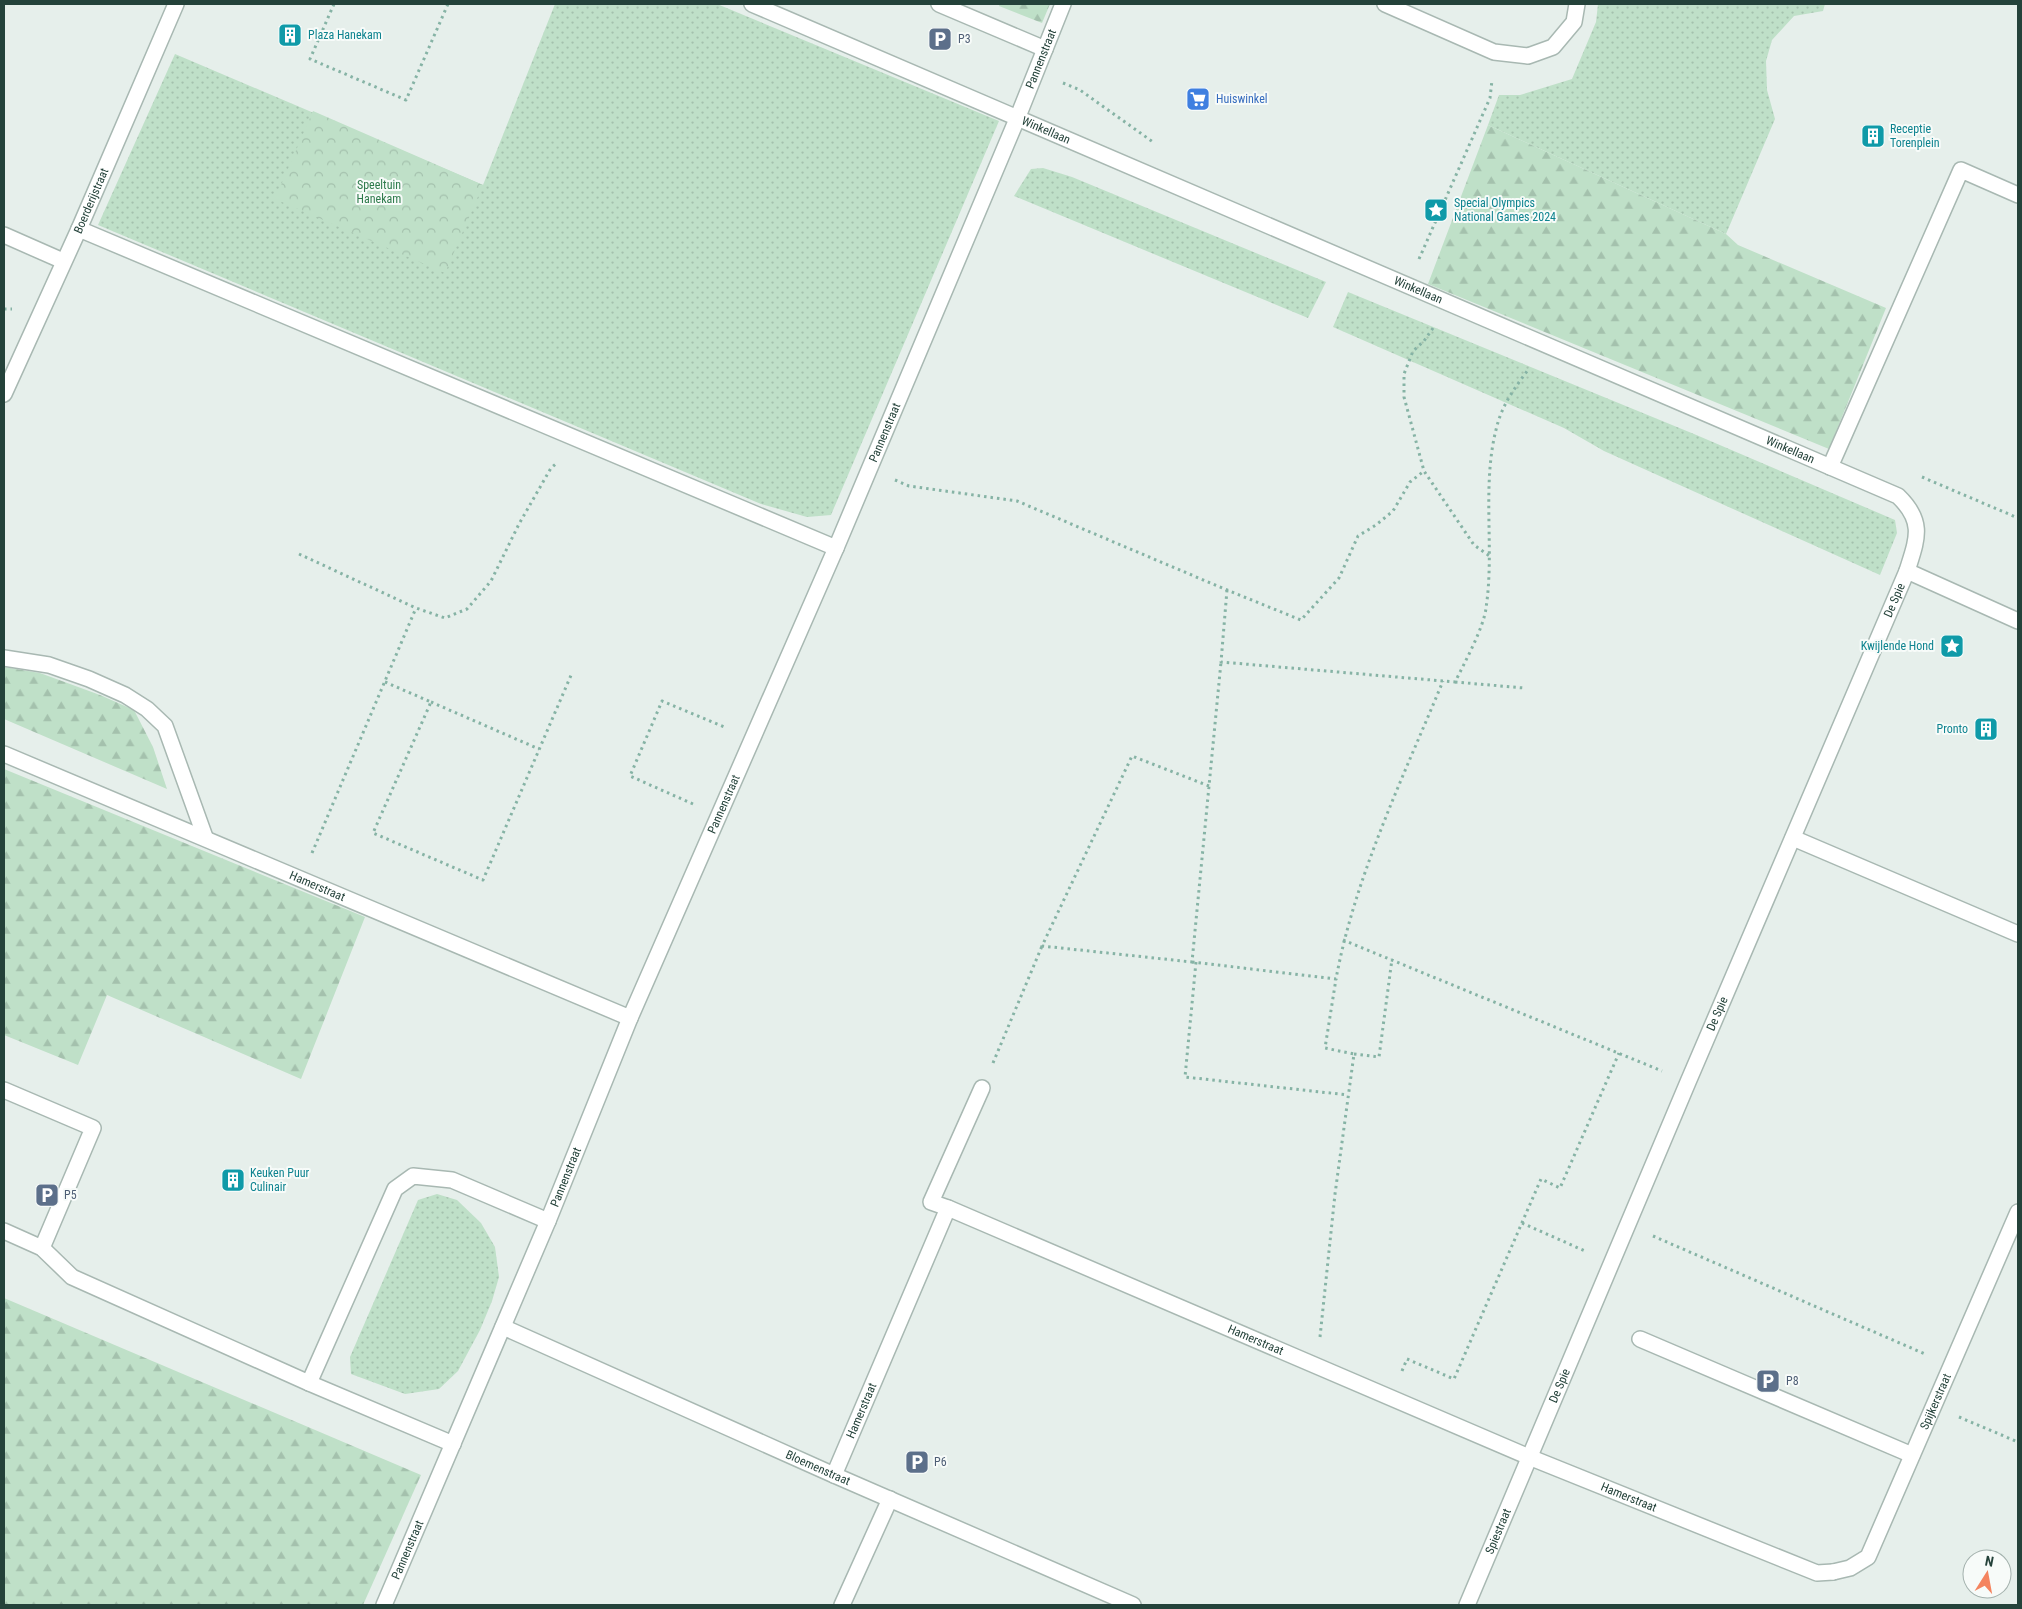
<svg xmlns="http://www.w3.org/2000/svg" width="2022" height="1609" font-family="'Roboto Condensed',sans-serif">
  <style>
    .grass { fill: url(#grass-dots) }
    .forest { fill: url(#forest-firs) }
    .park { fill: url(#park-crowns) }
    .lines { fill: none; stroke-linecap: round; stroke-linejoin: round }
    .service-casing { stroke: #a8b8b2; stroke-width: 18 }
    .minor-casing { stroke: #a8b8b2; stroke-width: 18 }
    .path { stroke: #86b3a5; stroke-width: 3; stroke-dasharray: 2.5 4; stroke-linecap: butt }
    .service { stroke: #fff; stroke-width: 15 }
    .minor { stroke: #fff; stroke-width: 15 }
    .labels { text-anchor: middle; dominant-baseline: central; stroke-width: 4; stroke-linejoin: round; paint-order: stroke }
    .culture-label { font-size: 12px; fill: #0d838f; stroke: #f7fbf9; text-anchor: start }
    .service-label { font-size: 12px; fill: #4e5e75; stroke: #f7fbf9; text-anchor: start }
    .street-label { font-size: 12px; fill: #24423a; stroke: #f7fbf9 }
    .shop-label { font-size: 12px; fill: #366cbe; stroke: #f7fbf9; text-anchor: start }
    .park-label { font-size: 12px; fill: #2d7a4b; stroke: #f7fbf9 }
  </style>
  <defs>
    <pattern id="grass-dots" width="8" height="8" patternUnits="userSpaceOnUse" patternTransform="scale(1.25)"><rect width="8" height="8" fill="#bfe0c8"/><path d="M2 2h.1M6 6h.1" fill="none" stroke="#a4c1ad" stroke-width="1.8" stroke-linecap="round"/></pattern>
    <pattern id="forest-firs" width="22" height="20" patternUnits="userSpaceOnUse" patternTransform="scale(1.25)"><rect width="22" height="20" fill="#bfe0c8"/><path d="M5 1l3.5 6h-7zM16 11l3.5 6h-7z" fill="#a4c1ad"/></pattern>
    <pattern id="park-crowns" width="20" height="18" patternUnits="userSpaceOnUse" patternTransform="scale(1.25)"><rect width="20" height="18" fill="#bfe0c8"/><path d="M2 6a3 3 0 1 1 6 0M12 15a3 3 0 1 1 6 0" fill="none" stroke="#a4c1ad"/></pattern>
  </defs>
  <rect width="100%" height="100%" fill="#e6efeb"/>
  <g class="grass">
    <path d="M555 4H717L999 121 831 515 807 517 761 504 98 225 175 54 483 185Z"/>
    <path d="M1598 4H1825L1823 11 1794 16 1772 40 1766 61 1767 90 1775 119 1726 234 1488 125 1499 95H1520L1572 79 1596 22Z"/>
    <path d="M1043 168 1072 177 1326 282 1308 318 1014 196 1031 169Z"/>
    <path d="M1348 292 1694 434 1895 520 1897 533 1880 575 1604 451 1564 428 1333 327Z"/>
    <path d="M437 1194 457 1200 481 1223 495 1247 499 1277 492 1301 480 1330 458 1371 439 1389 405 1394 351 1374 350 1357 418 1200Z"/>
  </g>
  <g class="forest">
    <path d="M1000 4H1050L1042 23 999 6Z"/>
    <path d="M1488 125 1726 234 1738 245 1886 308 1829 449 1428 284Z"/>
    <path d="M4 667 40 673 100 695 134 710 153 747 167 789 4 719Z"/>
    <path d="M4 769 365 917 301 1079 107 995 78 1065 4 1035Z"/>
    <path d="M4 1298 421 1475 363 1605H4Z"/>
  </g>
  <path class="park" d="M313 111 483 185 445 273 275 199Z"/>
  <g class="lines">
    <g class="service-casing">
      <g id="service">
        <path d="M939 4 1045 49"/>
        <path d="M1385 4 1494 52 1528 56 1553 47 1574 22 1577 4"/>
        <path d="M79 229 836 548"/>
        <path d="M4 235 63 261"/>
        <path d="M1830 467 1961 170 2018 195"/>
        <path d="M4 658 49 665 89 679 125 695 147 709 165 726 205 837"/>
        <path d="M4 1090 93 1128 42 1248"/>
        <path d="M948 1208 931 1202 982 1088"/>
        <path d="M4 1231 42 1248 72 1277 309 1383 453 1444"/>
        <path d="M1640 1339 1912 1455"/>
        <path d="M309 1383 395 1189 413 1176 452 1180 548 1221"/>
        <path id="s1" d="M834 1475 948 1208 1529 1457 1817 1573 1833 1572"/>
        <path d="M842 1605 890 1499"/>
      </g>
    </g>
    <g class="minor-casing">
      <g id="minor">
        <path id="s2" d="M752 4 1898 496C1925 522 1917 539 1907 571L2018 621"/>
        <path id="s3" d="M4 394 79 229 176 4"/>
        <path id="s4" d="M4 754 630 1018"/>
        <path d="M1793 838 2018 934"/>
        <path id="s5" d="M503 1327 834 1475 1133 1605"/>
        <path id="s6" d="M1833 1572 1850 1568 1868 1557 2018 1212"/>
        <path id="s7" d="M384 1605 548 1221 630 1018 836 548 1017 119 1063 4"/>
        <path id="s8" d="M1467 1605 1688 1082 1907 571"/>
      </g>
    </g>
    <g class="path">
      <path d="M334 4 310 59 406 100 448 4"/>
      <path d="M1063 83 1080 90 1153 142"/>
      <path d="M1419 259 1490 98 1492 80"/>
      <path d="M4 309H12"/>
      <path d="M1433 328 1424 341 1413 351 1404 374V397L1424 471 1474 545 1491 557"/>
      <path d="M1922 477 2018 518"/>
      <path d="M895 480 909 486 1017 501 1227 590 1301 620 1339 578 1358 536 1376 525 1393 511 1410 482 1424 471"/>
      <path d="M299 554 416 608 445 618 467 609 491 581 519 524 551 468 558 462"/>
      <path d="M1227 590 1221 662 1455 682C1464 664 1484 627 1486 608 1495 549 1481 484 1497 426 1502 405 1516 386 1528 370"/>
      <path d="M385 682 431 702 373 833 483 880 572 673"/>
      <path d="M1455 682 1524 688"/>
      <path d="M431 702 539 749"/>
      <path d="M1209 786 1132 756 1042 946 1192 962 1221 662"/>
      <path d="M693 804 630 776 662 701 727 728"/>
      <path d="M312 853 416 608"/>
      <path d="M1343 940 1662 1071"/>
      <path d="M1192 962 1336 979C1355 876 1403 778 1443 681"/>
      <path d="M1196 962 1185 1077 1348 1095"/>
      <path d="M1354 1054 1379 1057 1392 959"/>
      <path d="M993 1063 1042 946"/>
      <path d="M1522 1223 1585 1251"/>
      <path d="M1653 1236 1925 1354"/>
      <path d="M1320 1337 1335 1194 1354 1054 1325 1048 1336 979"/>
      <path d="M1402 1371 1407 1359 1454 1379 1541 1179 1560 1188 1619 1053"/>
      <path d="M1959 1417 2018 1442"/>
    </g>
    <use href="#service" class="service"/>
    <use href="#minor" class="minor"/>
  </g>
  <defs>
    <g id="building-square" transform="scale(1.25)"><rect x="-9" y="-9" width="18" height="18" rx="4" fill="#0f9aa8" stroke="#f7fbf9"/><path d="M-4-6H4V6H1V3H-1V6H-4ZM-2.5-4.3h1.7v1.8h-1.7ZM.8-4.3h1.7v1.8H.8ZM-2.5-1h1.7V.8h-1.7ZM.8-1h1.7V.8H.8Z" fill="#fff"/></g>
    <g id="parking-square" transform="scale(1.25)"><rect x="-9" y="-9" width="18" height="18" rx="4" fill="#5c6f8a" stroke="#f7fbf9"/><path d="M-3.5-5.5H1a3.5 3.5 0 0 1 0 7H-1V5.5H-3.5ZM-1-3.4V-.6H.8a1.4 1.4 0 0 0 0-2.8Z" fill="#fff"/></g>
    <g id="supermarket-square" transform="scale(1.25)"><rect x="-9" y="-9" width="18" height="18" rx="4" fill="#3f7fe0" stroke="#f7fbf9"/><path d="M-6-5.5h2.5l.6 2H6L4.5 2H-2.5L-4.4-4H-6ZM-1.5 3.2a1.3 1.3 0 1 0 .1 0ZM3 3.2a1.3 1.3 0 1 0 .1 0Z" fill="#fff"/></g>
    <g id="sight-square" transform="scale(1.25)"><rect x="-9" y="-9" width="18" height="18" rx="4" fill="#0f9aa8" stroke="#f7fbf9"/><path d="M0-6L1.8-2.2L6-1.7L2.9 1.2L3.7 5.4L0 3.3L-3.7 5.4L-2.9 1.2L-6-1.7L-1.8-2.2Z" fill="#fff"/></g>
  </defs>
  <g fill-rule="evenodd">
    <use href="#building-square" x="290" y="35"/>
    <use href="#parking-square" x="940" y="39"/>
    <use href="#supermarket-square" x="1198" y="99"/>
    <use href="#building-square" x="1873" y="136"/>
    <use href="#sight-square" x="1436" y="210"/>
    <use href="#sight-square" x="1952" y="646"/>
    <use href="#building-square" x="1986" y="729"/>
    <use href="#building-square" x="233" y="1180"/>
    <use href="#parking-square" x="47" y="1195"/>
    <use href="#parking-square" x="1768" y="1381"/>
    <use href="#parking-square" x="917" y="1462"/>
  </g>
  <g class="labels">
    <g class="culture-label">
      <text x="308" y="35">Plaza Hanekam</text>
      <text x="1890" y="129">Receptie<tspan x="1890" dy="14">Torenplein</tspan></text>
      <text x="1454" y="203">Special Olympics<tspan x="1454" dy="14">National Games 2024</tspan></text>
      <text x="1934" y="646" text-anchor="end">Kwijlende Hond</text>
      <text x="1968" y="729" text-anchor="end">Pronto</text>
      <text x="250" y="1173">Keuken Puur<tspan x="250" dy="14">Culinair</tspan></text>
    </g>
    <g class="service-label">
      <text x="958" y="39">P3</text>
      <text x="64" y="1195">P5</text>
      <text x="1786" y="1381">P8</text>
      <text x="934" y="1462">P6</text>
    </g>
    <g class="street-label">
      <text stroke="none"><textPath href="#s7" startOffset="1680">Pannenstraat</textPath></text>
      <text stroke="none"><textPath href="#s2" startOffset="320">Winkellaan</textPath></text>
      <text stroke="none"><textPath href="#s3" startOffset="212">Boerderijstraat</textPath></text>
      <text stroke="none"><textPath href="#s2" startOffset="725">Winkellaan</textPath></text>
      <text stroke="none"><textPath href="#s7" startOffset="1275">Pannenstraat</textPath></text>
      <text stroke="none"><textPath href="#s2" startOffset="1130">Winkellaan</textPath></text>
      <text stroke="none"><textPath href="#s8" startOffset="1092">De Spie</textPath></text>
      <text stroke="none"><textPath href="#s7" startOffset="870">Pannenstraat</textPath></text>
      <text stroke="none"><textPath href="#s4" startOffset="340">Hamerstraat</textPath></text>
      <text stroke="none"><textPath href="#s8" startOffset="642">De Spie</textPath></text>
      <text stroke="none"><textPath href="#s7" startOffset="465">Pannenstraat</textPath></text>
      <text stroke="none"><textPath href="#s1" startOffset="625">Hamerstraat</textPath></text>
      <text stroke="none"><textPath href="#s8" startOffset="238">De Spie</textPath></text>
      <text stroke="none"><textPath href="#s6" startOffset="208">Spijkerstraat</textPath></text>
      <text stroke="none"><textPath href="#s1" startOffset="70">Hamerstraat</textPath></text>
      <text stroke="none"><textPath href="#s5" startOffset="345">Bloemenstraat</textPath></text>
      <text stroke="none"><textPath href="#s1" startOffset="1030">Hamerstraat</textPath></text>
      <text stroke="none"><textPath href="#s8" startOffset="80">Spiestraat</textPath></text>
      <text stroke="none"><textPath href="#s7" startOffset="60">Pannenstraat</textPath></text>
    </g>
    <g class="shop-label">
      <text x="1216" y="99">Huiswinkel</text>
    </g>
    <g class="park-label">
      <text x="379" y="185">Speeltuin<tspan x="379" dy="14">Hanekam</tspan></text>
    </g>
  </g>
  <rect width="2022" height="1609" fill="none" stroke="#24423a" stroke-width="10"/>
  <g transform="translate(1987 1574) rotate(11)"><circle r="24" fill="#f7fbf9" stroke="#a3b1ad"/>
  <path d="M0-4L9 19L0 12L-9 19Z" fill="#f4845f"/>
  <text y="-8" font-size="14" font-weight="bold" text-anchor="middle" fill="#24423a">N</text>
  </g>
</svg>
